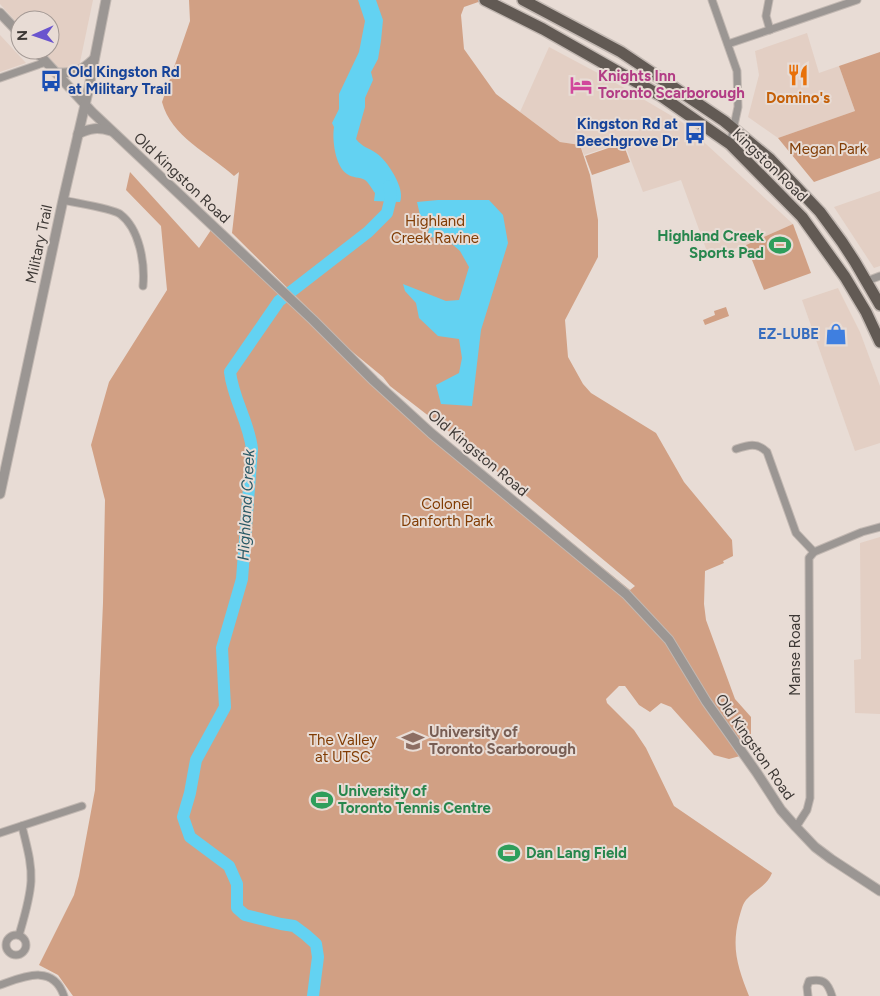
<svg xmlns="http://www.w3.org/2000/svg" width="880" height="996" font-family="Figtree,sans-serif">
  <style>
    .built { fill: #e3cfc4 }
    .green { fill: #d1a084 }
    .water { fill: #63d2f2 }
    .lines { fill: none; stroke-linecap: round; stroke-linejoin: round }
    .river { stroke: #63d2f2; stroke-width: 12 }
    .minor-casing { stroke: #c2b8b2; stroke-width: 9 }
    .tertiary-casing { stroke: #c2b8b2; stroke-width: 11 }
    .primary-casing { stroke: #c2b8b2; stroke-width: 14 }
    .minor { stroke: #9b9693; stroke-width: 7 }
    .tertiary { stroke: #9b9693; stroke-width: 9 }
    .primary { stroke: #625a54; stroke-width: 11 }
    .labels { text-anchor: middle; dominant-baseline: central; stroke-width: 4; stroke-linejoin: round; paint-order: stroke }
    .transit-label { font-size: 15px; font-weight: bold; fill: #164399; stroke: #e8dcd5; text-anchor: start }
    .hotel-label { font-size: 15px; font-weight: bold; fill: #b23c85; stroke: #e8dcd5; text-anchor: start }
    .food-label { font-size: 15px; font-weight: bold; fill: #c56008; stroke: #e8dcd5 }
    .park-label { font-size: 15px; fill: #813c04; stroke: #e8dcd5 }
    .street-label { font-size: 15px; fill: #3d3835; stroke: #e8dcd5 }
    .leisure-label { font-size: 15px; font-weight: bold; fill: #27864d; stroke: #e8dcd5; text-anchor: start }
    .shop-label { font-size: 15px; font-weight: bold; fill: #366cbe; stroke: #e8dcd5; text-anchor: end }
    .education-label { font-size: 15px; font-weight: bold; fill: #785e54; stroke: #e8dcd5; text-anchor: start }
    .water-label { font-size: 16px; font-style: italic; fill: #295966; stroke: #e8dcd5 }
  </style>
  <rect width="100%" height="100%" fill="#e8dcd5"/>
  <g class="built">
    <path d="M0 0H93L79 67 61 72 42 50H50V20H20V26L0 4Z"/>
    <path d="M807 33 819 73 839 66 855 111 778 138 748 117 759 75 755 51Z"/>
    <path d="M0 35 26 63 0 72Z"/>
    <path d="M549 47 609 79 682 122 793 224 746 245 709 257 681 180 643 192 624 142 584 155 580 145 560 142 520 112Z"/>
    <path d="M880 191V266L874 268 834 207Z"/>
    <path d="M838 288 860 332 880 386V443L855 451 802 300Z"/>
    <path d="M880 537V714L855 713 854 660 861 659 860 543Z"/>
  </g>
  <g class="green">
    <path d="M189 0H484L464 7 461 15 464 49 496 94 560 142 580 145 590 175 598 220V257L565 320 568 357 583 384 591 393 656 433 684 482 732 540 733 556 723 561 724 563 705 571 704 604 706 620 735 699 751 717V735L740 756 729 759 714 755 671 707 661 703 650 712 639 705 625 686H619L606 699 607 703 634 730 646 748 674 806 772 873C767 886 755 890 746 900 742 905 741 912 739 918 731 948 738 968 749 996H73L58 975 39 965 74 895 79 876 95 790 103 603 105 500 91 445 109 382 167 290 161 226 126 190 130 172 199 248 211 230 355 366 630 590 635 586 452 434 390 386 383 377 349 349 232 233 239 172 234 176C209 153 171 137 162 102L190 21Z"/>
    <path d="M880 52V158L814 182 778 138 855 111 839 66Z"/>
    <path d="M623 143 630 162 592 175 585 156Z"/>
    <path d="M793 224 811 273 764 290 746 245Z"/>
    <path d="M726 307 729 316 705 325 703 320 715 315 714 311Z"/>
  </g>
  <g class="water">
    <path d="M358 0H376L383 20 381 41 378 59 371 72 373 80 365 98V107L356 139C362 147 369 148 376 153 387 160 406 189 400 202L374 201 375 193C372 189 369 183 365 180 360 177 352 178 347 174 335 166 332 139 334 127L332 123 339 109V94L359 52 365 21Z"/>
    <path d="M438 200H489L503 215 508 243 481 330 472 406 441 404 436 385 459 373 462 358 459 339 438 336 419 318 416 303 405 291 403 284 446 301 459 300 469 267 460 251 445 238 427 237 431 221 420 215 417 202Z"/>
  </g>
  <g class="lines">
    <path class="river" d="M313 996 318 957 316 944 306 935 294 926 281 924 245 915 237 908V884L229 866 190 837 183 817 190 793 196 760 225 707 222 648 242 579 252 449C249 422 233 399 230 372L279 301 368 232 387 213 391 197 390 190 389 186"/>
    <g class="minor-casing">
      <g id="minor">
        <path d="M712 0 737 71 738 107 730 144"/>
        <path d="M769 0 766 16 770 30"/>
        <path d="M728 44 857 0"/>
        <path d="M0 78 46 62"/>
        <path d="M63 200C75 203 111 208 120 214 140 229 145 264 143 286"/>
        <path d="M867 281 880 276"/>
        <path d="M736 449C748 445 757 442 767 452L796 533 814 552"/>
        <path d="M796 827 807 810 810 798 809 558 814 552 862 532 880 527"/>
        <path d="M0 833 82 806"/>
        <path d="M19 935C24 918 30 899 31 881 32 862 26 844 22 826"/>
        <circle cx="16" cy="945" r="10"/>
        <path d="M0 985C23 977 53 963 64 996"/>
        <path d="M808 996 807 987 809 981C824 978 828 983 832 996"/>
      </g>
    </g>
    <g class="tertiary-casing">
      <g id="tertiary">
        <path d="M0 13 20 34"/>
        <path d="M35 50 92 112 313 320 374 381 431 433 626 594 669 640 706 701 757 773 781 810 796 827 815 847 831 859 880 891"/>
        <path d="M57 73C76 73 80 72 94 59"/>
        <path d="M78 134C90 128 98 127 111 131"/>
        <path d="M0 494 63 200 88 92 106 0"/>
      </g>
    </g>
    <g class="primary-casing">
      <g id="primary">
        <path d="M485 0 543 29 661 96 730 144 802 217 845 277 866 312 880 342"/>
        <path d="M523 0 621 52 724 121 770 159 820 212 842 242 855 262 880 305"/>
      </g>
    </g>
    <use href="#minor" class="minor"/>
    <use href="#tertiary" class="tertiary"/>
    <use href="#primary" class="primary"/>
  </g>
  <defs>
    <g id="restaurant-bare" transform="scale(1.725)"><path d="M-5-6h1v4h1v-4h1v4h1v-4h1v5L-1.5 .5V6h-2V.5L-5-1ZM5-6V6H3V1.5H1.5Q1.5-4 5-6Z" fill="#e8710a" stroke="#e8dcd5" stroke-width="2.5" paint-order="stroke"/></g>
    <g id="bus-bare" transform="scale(1.725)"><path d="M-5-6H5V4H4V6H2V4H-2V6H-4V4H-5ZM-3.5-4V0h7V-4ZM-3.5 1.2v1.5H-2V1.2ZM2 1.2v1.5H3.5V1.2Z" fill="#1a4fb4" stroke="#e8dcd5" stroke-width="2.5" paint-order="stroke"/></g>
    <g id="hotel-bare" transform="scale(1.725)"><path d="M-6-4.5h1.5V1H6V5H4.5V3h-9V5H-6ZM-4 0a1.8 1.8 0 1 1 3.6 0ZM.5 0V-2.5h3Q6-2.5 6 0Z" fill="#d1479c" stroke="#e8dcd5" stroke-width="2.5" paint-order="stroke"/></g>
    <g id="stadium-bare" transform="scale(1.725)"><path d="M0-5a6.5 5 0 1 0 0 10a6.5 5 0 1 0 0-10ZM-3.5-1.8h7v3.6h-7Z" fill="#2e9e5b" stroke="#e8dcd5" stroke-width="2.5" paint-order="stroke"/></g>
    <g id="shop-bare" transform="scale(1.725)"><path d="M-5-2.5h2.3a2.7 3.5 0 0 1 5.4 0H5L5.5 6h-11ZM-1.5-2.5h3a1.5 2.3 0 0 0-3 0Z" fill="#3f7fe0" stroke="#e8dcd5" stroke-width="2.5" paint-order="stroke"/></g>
    <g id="university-bare" transform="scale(1.725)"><path d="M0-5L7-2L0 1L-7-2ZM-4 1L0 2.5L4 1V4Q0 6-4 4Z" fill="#8d6e63" stroke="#e8dcd5" stroke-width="2.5" paint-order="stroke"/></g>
  </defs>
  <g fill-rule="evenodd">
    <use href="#restaurant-bare" x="798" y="75"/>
    <use href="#bus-bare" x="51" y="81"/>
    <use href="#hotel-bare" x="581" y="85"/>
    <use href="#bus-bare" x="695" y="133"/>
    <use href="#stadium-bare" x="780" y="245"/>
    <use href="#shop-bare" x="836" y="334"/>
    <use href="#university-bare" x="413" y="741"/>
    <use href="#stadium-bare" x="322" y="800"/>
    <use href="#stadium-bare" x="509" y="853"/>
  </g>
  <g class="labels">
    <g class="transit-label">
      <text x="68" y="72">Old Kingston Rd<tspan x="68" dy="17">at Military Trail</tspan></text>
      <text x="678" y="124" text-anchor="end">Kingston Rd at<tspan x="678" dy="17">Beechgrove Dr</tspan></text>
    </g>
    <g class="hotel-label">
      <text x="598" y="76">Knights Inn<tspan x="598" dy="17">Toronto Scarborough</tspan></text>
    </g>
    <g class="food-label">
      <text x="798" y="98">Domino's</text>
    </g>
    <g class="park-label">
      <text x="828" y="149">Megan Park</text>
      <text x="435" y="221">Highland<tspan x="435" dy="17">Creek Ravine</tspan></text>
      <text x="447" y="504">Colonel<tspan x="447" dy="17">Danforth Park</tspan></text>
      <text x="343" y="740">The Valley<tspan x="343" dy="17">at UTSC</tspan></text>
    </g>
    <g class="street-label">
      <text transform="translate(770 165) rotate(44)">Kingston Road</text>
      <text transform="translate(182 178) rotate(43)">Old Kingston Road</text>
      <text transform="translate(39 244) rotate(-78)">Military Trail</text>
      <text transform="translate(478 453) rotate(40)">Old Kingston Road</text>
      <text transform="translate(795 655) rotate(-90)">Manse Road</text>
      <text transform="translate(755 747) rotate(55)">Old Kingston Road</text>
    </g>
    <g class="leisure-label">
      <text x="764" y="236" text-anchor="end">Highland Creek<tspan x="764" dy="17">Sports Pad</tspan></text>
      <text x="338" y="791">University of<tspan x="338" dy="17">Toronto Tennis Centre</tspan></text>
      <text x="526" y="853">Dan Lang Field</text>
    </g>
    <g class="shop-label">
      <text x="819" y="334">EZ-LUBE</text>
    </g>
    <g class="education-label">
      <text x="429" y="732">University of<tspan x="429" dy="17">Toronto Scarborough</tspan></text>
    </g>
    <g class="water-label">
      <text transform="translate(246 505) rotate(-87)">Highland Creek</text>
    </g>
  </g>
  <g transform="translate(35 35) rotate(268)"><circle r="24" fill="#e8dcd5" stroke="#a49a95"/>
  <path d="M0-4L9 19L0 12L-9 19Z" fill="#6a54ce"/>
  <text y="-8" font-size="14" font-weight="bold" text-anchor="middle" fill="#3d3835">N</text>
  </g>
</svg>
